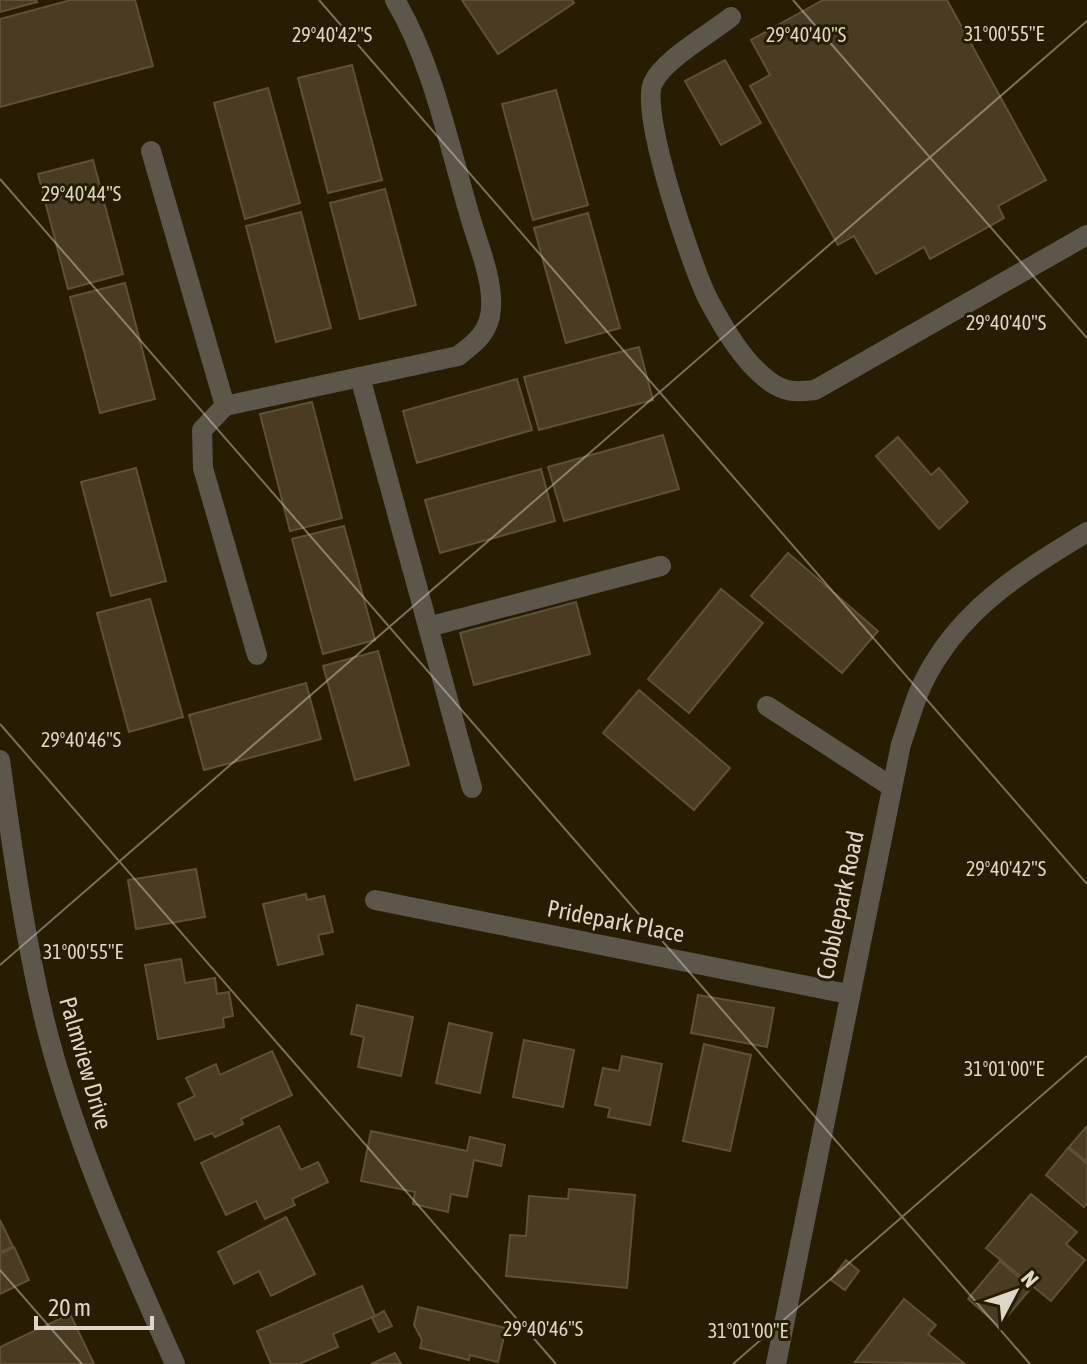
<svg xmlns="http://www.w3.org/2000/svg" width="1087" height="1364" font-family="'Asap Condensed',sans-serif">
  <style>
    .building { fill: #493c22; stroke: #5e5136; stroke-width: 2 }
    .lines { fill: none; stroke-linecap: round; stroke-linejoin: round }
    .service { stroke: #5c564b; stroke-width: 20 }
    .minor { stroke: #5c564b; stroke-width: 20 }
    .tertiary { stroke: #5c564b; stroke-width: 20 }
    .ticks { fill: none; stroke: #ded6c7; stroke-width: 2; stroke-opacity: 0.45 }
    .labels { text-anchor: middle; dominant-baseline: central; stroke-width: 6; stroke-linejoin: round; paint-order: stroke }
    .street-label { font-size: 24px; fill: #ded6c7; stroke: #281d03 }
    .ticks-label { font-size: 20px; text-anchor: middle; fill: #ded6c7; stroke: #281d03; stroke-width: 6; stroke-linejoin: round; paint-order: stroke }
  </style>
  <rect width="100%" height="100%" fill="#281d03"/>
  <g class="building">
    <path d="M0 0H36L37 2 0 12Z"/>
    <path d="M71 0H135L153 66 0 107V19Z"/>
    <path d="M462 0H572L574 3 498 54Z"/>
    <path d="M823 0H947L1046 180 998 206 1004 218 930 259 924 247 876 274 854 236 838 245 750 86 770 75 751 40Z"/>
    <path d="M725 60 761 123 721 145 685 81Z"/>
    <path d="M352 65 382 180 328 193 298 78Z"/>
    <path d="M268 88 300 203 245 219 214 103Z"/>
    <path d="M556 90 588 205 533 220 502 104Z"/>
    <path d="M93 160 123 274 68 289 38 174Z"/>
    <path d="M385 189 416 305 360 319 330 203Z"/>
    <path d="M301 212 331 328 276 342 246 226Z"/>
    <path d="M588 213 620 328 566 343 534 228Z"/>
    <path d="M125 283 155 399 100 413 70 297Z"/>
    <path d="M639 347 653 400 539 430 524 377Z"/>
    <path d="M517 379 532 430 417 463 403 411Z"/>
    <path d="M312 402 342 518 290 531 260 414Z"/>
    <path d="M663 435 679 489 564 521 548 467Z"/>
    <path d="M898 437 931 475 939 468 968 502 939 529 876 456Z"/>
    <path d="M136 468 166 581 111 596 81 482Z"/>
    <path d="M541 469 555 521 440 553 425 500Z"/>
    <path d="M344 526 375 640 323 654 292 539Z"/>
    <path d="M788 553 878 631 842 673 751 596Z"/>
    <path d="M721 589 763 623 689 713 648 679Z"/>
    <path d="M150 599 183 717 129 732 97 613Z"/>
    <path d="M576 602 590 654 474 685 460 633Z"/>
    <path d="M378 651 409 765 355 780 323 666Z"/>
    <path d="M306 683 321 739 204 770 189 715Z"/>
    <path d="M639 690 730 768 694 810 603 733Z"/>
    <path d="M196 869 205 917 136 929 128 880Z"/>
    <path d="M306 894 307 900 324 896 333 932 318 935 323 954 278 965 263 904Z"/>
    <path d="M181 959 185 983 215 978 217 994 229 992 233 1016 223 1018 224 1027 158 1039 145 965Z"/>
    <path d="M698 995 774 1008 767 1047 691 1033Z"/>
    <path d="M357 1005 413 1017 401 1076 358 1067 364 1037 351 1034Z"/>
    <path d="M449 1023 492 1033 480 1093 436 1083Z"/>
    <path d="M524 1040 574 1050 563 1107 513 1097Z"/>
    <path d="M704 1044 751 1055 730 1151 683 1141Z"/>
    <path d="M272 1051 292 1095 241 1119 243 1124 215 1137 212 1133 195 1140 178 1104 195 1096 186 1078 216 1064 220 1075Z"/>
    <path d="M622 1056 662 1064 650 1125 608 1117 610 1108 595 1105 603 1068 619 1071Z"/>
    <path d="M279 1126 301 1170 318 1162 328 1182 292 1199 295 1205 265 1219 256 1201 226 1215 201 1163Z"/>
    <path d="M1087 1126V1162L1069 1147Z"/>
    <path d="M371 1131 467 1151 470 1137 505 1145 501 1166 474 1160 467 1197 451 1194 448 1212 413 1204 415 1192 361 1181Z"/>
    <path d="M1068 1148 1087 1164V1203L1084 1207 1046 1175Z"/>
    <path d="M569 1189 635 1195 627 1288 506 1276 510 1235 526 1236 529 1196 568 1199Z"/>
    <path d="M1031 1194 1077 1232 1066 1244 1085 1260 1051 1301 986 1248Z"/>
    <path d="M286 1217 315 1274 271 1296 259 1271 234 1284 218 1252Z"/>
    <path d="M0 1220 13 1247 0 1252Z"/>
    <path d="M14 1247 29 1280 0 1294V1254Z"/>
    <path d="M846 1260 859 1271 845 1290 831 1280Z"/>
    <path d="M1000 1261 1031 1288 999 1326 968 1299Z"/>
    <path d="M362 1286 375 1316 333 1334 338 1347 299 1364H271L257 1331Z"/>
    <path d="M904 1299 936 1325 928 1334 965 1364 855 1362Z"/>
    <path d="M418 1307 506 1328 498 1362 470 1355 469 1360 420 1348 422 1340 414 1325Z"/>
    <path d="M384 1311 392 1326 379 1332 372 1318Z"/>
    <path d="M70 1314 94 1364H0V1347Z"/>
    <path d="M395 1353 401 1364H371Z"/>
  </g>
  <g class="lines">
    <g class="service">
      <path d="M731 17C711 33 663 60 653 83 639 112 692 267 708 299 723 327 743 362 769 381 785 393 797 392 815 390L1087 235"/>
      <path d="M767 706 892 787"/>
    </g>
    <g class="minor">
      <path d="M151 151 225 406"/>
      <path d="M360 377 472 788"/>
      <path d="M428 627 661 566"/>
      <path d="M257 655 203 468 202 430 225 406 458 356C475 343 490 332 491 308 493 278 477 242 469 213 448 142 433 64 395 0"/>
      <path d="M375 900 848 994"/>
      <path d="M776 1364 901 744C908 725 913 704 922 685 957 611 1020 573 1087 532"/>
    </g>
    <path class="tertiary" d="M0 760C12 847 24 933 44 1018 73 1138 125 1252 175 1364"/>
  </g>
  <path class="ticks" d="M319 0 1087 884M793 0 1087 338M0 179 1030 1364M0 724 556 1364M0 965 1087 21M0 1270 82 1364M733 1364 1087 1056"/>
  <g class="labels">
    <g class="street-label">
      <text transform="translate(840 905) rotate(-78)">Cobblepark Road</text>
      <text transform="translate(616 921) rotate(11)">Pridepark Place</text>
      <text transform="translate(86 1063) rotate(74)">Palmview Drive</text>
    </g>
  </g>
  <g class="ticks-label">
    <text x="1004" y="41">31°00'55"E</text>
    <text x="332" y="42">29°40'42"S</text>
    <text x="806" y="42">29°40'40"S</text>
    <text x="81" y="201">29°40'44"S</text>
    <text x="1006" y="330">29°40'40"S</text>
    <text x="81" y="747">29°40'46"S</text>
    <text x="1006" y="876">29°40'42"S</text>
    <text x="83" y="959">31°00'55"E</text>
    <text x="1004" y="1076">31°01'00"E</text>
    <text x="543" y="1336">29°40'46"S</text>
    <text x="748" y="1338">31°01'00"E</text>
  </g>
  <g transform="translate(1015 1292) rotate(49)" stroke="#281d03" stroke-width="6" paint-order="stroke">
  <path d="M0-6L14 30L0 20L-14 30Z" fill="#ded6c7"/>
  <text y="-12" font-size="22" font-weight="bold" text-anchor="middle" fill="#ded6c7">N</text>
  </g>
  <path d="M36 1316v12h116v-12" fill="none" stroke="#ded6c7" stroke-width="4"/>
  <text x="48" y="1316" font-size="24" fill="#ded6c7" stroke="#281d03" stroke-width="6" paint-order="stroke">20 m</text>
</svg>
